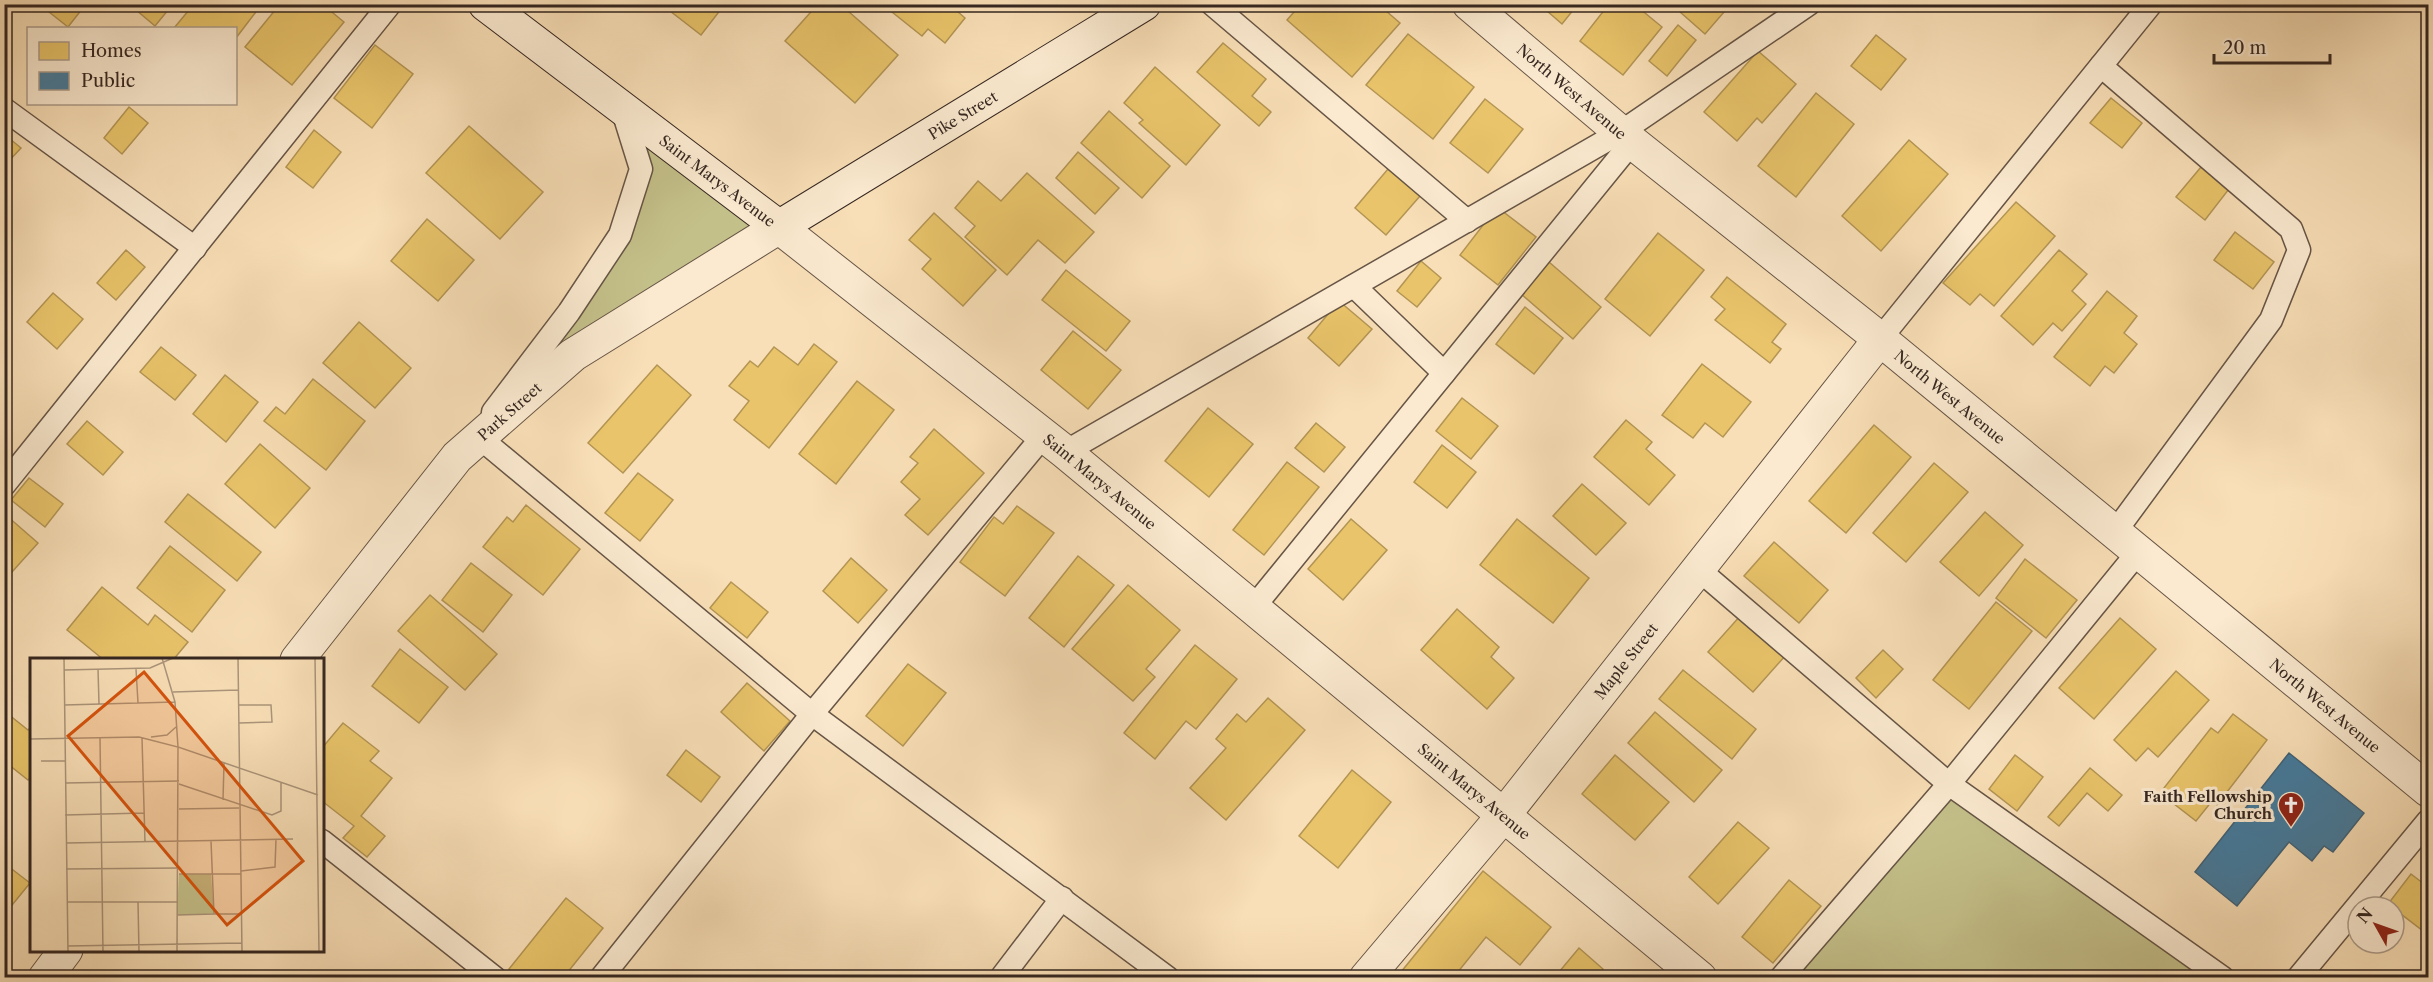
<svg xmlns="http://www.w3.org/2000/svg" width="2433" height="982" font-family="'Libre Caslon Text',serif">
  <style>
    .green { fill: #c4c08a; stroke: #7c7456; stroke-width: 1.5 }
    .homes { fill: #e9c46a; stroke: #b39554; stroke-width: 1.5 }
    .public { fill: #457b9d; stroke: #406278; stroke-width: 1.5 }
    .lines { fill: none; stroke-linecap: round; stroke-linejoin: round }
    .lane-casing { stroke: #665546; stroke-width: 25 }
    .street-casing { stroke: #665546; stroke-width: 35 }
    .secondary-casing { stroke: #352721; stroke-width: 35 }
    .lane { stroke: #fbead0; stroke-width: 22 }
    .street { stroke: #fbead0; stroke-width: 33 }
    .secondary { stroke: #fbead0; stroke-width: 33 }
    .labels { text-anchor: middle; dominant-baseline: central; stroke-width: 6; stroke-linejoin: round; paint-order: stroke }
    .street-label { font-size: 15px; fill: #352721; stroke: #fbead0 }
    .poi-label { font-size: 15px; font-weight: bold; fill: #352721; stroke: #fbead0; text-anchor: end }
    .inset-road { fill: none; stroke: #ab957b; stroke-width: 1.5 }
    .view { fill: #d6540e; fill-opacity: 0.15; stroke: #d6540e; stroke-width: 3 }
    .inset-edge { fill: none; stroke: #352721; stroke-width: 3 }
  </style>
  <rect width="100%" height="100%" fill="#f9dfb7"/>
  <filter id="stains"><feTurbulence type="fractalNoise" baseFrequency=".00333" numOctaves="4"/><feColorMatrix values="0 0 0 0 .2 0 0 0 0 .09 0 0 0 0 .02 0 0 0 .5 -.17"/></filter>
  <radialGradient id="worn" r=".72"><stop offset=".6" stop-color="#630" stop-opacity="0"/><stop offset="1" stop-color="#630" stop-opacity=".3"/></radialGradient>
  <g class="green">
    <path d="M622 106 779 227 457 457 569 312 641 169Z"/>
    <path d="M1949 784 2223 978H1781Z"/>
  </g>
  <g class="homes">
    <path d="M39 4H86L68 27Z"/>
    <path d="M129 4H173L155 26Z"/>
    <path d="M194 4H262L236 38V28H174Z"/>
    <path d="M280 4H322L344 22 292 85 245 47Z"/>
    <path d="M661 4H725L701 35Z"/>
    <path d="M818 4H840L898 55 855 103 785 41Z"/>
    <path d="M882 4H949L965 18 945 43 928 29 922 36Z"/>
    <path d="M1301 4H1378L1400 23 1352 77 1287 20Z"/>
    <path d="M1539 4H1578L1562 24Z"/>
    <path d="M1609 4H1634L1662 27 1623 75 1580 41Z"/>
    <path d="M1671 4H1731L1705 34Z"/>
    <path d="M1678 25 1696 40 1667 76 1649 61Z"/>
    <path d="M1408 34 1474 87 1433 139 1366 85Z"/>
    <path d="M1876 35 1906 59 1881 90 1851 66Z"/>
    <path d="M1223 43 1266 79 1252 96 1271 112 1259 126 1197 72Z"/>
    <path d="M375 45 413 74 372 128 334 98Z"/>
    <path d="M1758 51 1796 84 1762 123 1757 118 1737 141 1704 112Z"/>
    <path d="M1155 67 1220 125 1186 165 1139 123 1143 120 1124 103Z"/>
    <path d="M1816 93 1854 124 1796 197 1758 166Z"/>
    <path d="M2111 98 2142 123 2122 148 2090 123Z"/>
    <path d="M1485 99 1523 129 1488 173 1450 143Z"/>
    <path d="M129 107 148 123 122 154 104 138Z"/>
    <path d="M1109 111 1170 166 1142 198 1081 143Z"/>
    <path d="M469 126 543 192 500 239 426 173Z"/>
    <path d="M314 130 341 152 313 188 286 167Z"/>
    <path d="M4 134 21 148 4 166Z"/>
    <path d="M1909 140 1948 174 1881 251 1842 216Z"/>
    <path d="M1078 152 1119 188 1095 214 1056 178Z"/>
    <path d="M2201 167 2229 189 2205 220 2176 197Z"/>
    <path d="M1388 169 1420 196 1386 235 1355 208Z"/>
    <path d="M1027 173 1094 232 1065 263 1038 240 1007 275 965 237 975 226 955 208 978 181 1001 201Z"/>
    <path d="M2016 202 2055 236 1994 306 1980 294 1970 305 1943 283Z"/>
    <path d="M1497 207 1536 237 1498 285 1460 255Z"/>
    <path d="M934 213 996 270 963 306 922 269 931 259 909 240Z"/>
    <path d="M427 219 474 260 438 301 391 261Z"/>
    <path d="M2235 232 2274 262 2253 289 2214 260Z"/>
    <path d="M1658 233 1704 270 1650 336 1605 299Z"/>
    <path d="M126 250 145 267 116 300 97 283Z"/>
    <path d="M2059 250 2087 274 2072 291 2086 304 2062 331 2053 323 2033 345 2001 316Z"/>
    <path d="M1421 261 1441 278 1417 307 1397 291Z"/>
    <path d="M1549 262 1601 307 1573 339 1521 294Z"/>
    <path d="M1066 270 1130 321 1106 351 1042 300Z"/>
    <path d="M1727 277 1786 324 1772 342 1781 349 1770 363 1715 320 1725 309 1711 297Z"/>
    <path d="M2107 291 2137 316 2124 333 2137 344 2114 373 2105 366 2090 386 2054 357Z"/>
    <path d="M53 293 83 319 57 349 27 322Z"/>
    <path d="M1339 301 1372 329 1339 366 1308 338Z"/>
    <path d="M1525 307 1563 338 1534 374 1496 344Z"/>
    <path d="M359 322 411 368 375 408 323 363Z"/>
    <path d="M1073 331 1121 370 1088 409 1041 370Z"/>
    <path d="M814 344 837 362 769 448 734 420 749 401 729 386 750 361 758 367 774 347 798 365Z"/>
    <path d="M161 347 196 375 175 400 140 372Z"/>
    <path d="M1702 364 1751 402 1723 437 1705 423 1693 438 1662 415Z"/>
    <path d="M657 365 691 395 623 473 588 443Z"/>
    <path d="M225 375 258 402 226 442 193 414Z"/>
    <path d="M313 379 365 421 326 470 264 421 276 407 285 414Z"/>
    <path d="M857 381 894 410 836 484 799 454Z"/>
    <path d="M1462 398 1498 426 1471 459 1436 431Z"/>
    <path d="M1208 408 1253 444 1209 497 1165 461Z"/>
    <path d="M1626 420 1652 442 1646 449 1675 475 1649 505 1594 457Z"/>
    <path d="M87 421 123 452 103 475 67 444Z"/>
    <path d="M1316 423 1345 447 1324 472 1295 448Z"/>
    <path d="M1874 425 1911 457 1846 533 1809 501Z"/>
    <path d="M934 429 984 473 928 535 905 515 920 499 901 482 918 463 910 457Z"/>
    <path d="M260 444 310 488 275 528 225 484Z"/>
    <path d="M1442 445 1476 472 1447 508 1414 482Z"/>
    <path d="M1287 462 1319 487 1264 555 1233 530Z"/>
    <path d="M1934 463 1968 492 1906 562 1873 533Z"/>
    <path d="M638 473 673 500 640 541 605 513Z"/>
    <path d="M29 478 63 504 45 527 11 500Z"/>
    <path d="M1582 484 1626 523 1596 555 1553 516Z"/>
    <path d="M188 494 261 552 237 581 165 522Z"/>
    <path d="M526 505 580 549 543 595 483 547 507 517 513 522Z"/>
    <path d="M1017 506 1054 533 1005 596 960 562 994 517 1003 524Z"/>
    <path d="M1985 512 2023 545 1979 596 1940 562Z"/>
    <path d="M7 516 38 543 12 572 4 566V519Z"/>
    <path d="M1351 519 1387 550 1343 600 1308 569Z"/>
    <path d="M1517 519 1589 578 1553 623 1480 565Z"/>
    <path d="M1774 542 1828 590 1799 623 1744 576Z"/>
    <path d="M170 546 225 590 192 632 137 588Z"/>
    <path d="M1078 556 1114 585 1064 647 1029 618Z"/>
    <path d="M851 558 887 590 858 623 823 591Z"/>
    <path d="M2025 559 2077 600 2046 638 1996 598Z"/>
    <path d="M471 563 512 595 483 632 442 600Z"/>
    <path d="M731 582 768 612 747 638 710 608Z"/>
    <path d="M1128 585 1180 630 1146 669 1155 677 1133 701 1072 649Z"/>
    <path d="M102 587 148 625 155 615 188 642 173 660H104L67 630Z"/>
    <path d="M430 595 497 654 465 690 398 631Z"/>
    <path d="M1996 602 2032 631 1969 709 1933 680Z"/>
    <path d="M1457 609 1499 647 1491 657 1514 678 1487 709 1421 650Z"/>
    <path d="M1741 615 1786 655 1753 692 1708 652Z"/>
    <path d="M2120 618 2156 649 2094 719 2059 688Z"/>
    <path d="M1195 645 1237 679 1196 729 1186 721 1155 759 1124 733Z"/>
    <path d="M400 649 448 687 419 723 372 686Z"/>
    <path d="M1883 650 1903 669 1876 698 1856 678Z"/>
    <path d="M908 664 946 693 903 746 866 716Z"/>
    <path d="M1683 670 1756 729 1732 759 1659 699Z"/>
    <path d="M2176 671 2209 700 2158 757 2148 748 2136 761 2114 740Z"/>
    <path d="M747 683 790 721 764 751 721 712Z"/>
    <path d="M1268 698 1305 730 1226 820 1190 788 1226 748 1216 739 1237 714 1246 722Z"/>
    <path d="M1655 712 1722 770 1694 802 1628 743Z"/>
    <path d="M8 714 28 730 32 726V776L28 780 4 761V718Z"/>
    <path d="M2233 714 2267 740 2217 805 2212 801 2196 821 2160 793 2211 728 2218 733Z"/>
    <path d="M343 723 379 751 370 761 392 778 361 816 385 836 367 857 343 838 354 826 322 801V748Z"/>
    <path d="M686 750 720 777 701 802 667 775Z"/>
    <path d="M1615 755 1669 802 1635 840 1582 794Z"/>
    <path d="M2015 755 2043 777 2017 811 1989 789Z"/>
    <path d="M2090 768 2122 795 2108 811 2087 793 2059 826 2048 817Z"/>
    <path d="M1352 770 1391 802 1338 868 1299 836Z"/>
    <path d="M1738 822 1769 848 1718 904 1689 877Z"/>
    <path d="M4 863 30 883 4 915Z"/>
    <path d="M1483 871 1551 927 1520 965 1486 937 1453 978H1408L1401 972Z"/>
    <path d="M2411 874 2428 887 2427 934 2388 904Z"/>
    <path d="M1789 880 1821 906 1773 963 1742 937Z"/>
    <path d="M566 898 603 928 563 978H519L509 969Z"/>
    <path d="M1579 948 1603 969 1596 978H1554Z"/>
  </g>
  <path class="public" d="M2289 753 2364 813 2333 852 2324 846 2312 861 2289 842 2237 906 2195 872Z"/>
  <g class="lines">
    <g class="lane-casing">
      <g id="lane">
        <path d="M1212 4 1467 221"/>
        <path d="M2101 66 2291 229 2299 250 2271 320 2115 532"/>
        <path d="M4 109 195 248"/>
        <path d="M1354 286 1444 373"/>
        <path d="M1880 339 2151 4"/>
        <path d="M493 412 569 312 620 235 641 169 622 108"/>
        <path d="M480 438 812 714 1168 978"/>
        <path d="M1065 452 1621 132 1809 4"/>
        <path d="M4 485 390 4"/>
        <path d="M1698 569 1949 784 2223 978"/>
        <path d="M1253 608 1632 142"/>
        <path d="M322 841 495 978"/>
        <path d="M601 978 812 714 1044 435"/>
        <path d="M1001 978 1062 898"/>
        <path d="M1781 978 1949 784 2139 551"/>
        <path d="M2298 978 2428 821"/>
      </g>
    </g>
    <g class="street-casing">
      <g id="street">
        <path id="s1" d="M1469 4 1632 142 1880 339 2428 790"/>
        <path id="s2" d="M297 660 457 457 573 355 779 227 1065 452 1700 978"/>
        <path d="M45 978 66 950"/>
        <path id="s3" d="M1366 978 1503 816 1880 339"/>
      </g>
    </g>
    <g class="secondary-casing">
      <g id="secondary">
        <path id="s4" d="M485 4 779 227 1144 4"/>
      </g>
    </g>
    <use href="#lane" class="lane"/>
    <use href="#street" class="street"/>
    <use href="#secondary" class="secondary"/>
  </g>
  <defs>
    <g id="church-pin" transform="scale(1.35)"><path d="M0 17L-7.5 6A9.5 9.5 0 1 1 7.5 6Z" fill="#8f2418" stroke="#fbead0"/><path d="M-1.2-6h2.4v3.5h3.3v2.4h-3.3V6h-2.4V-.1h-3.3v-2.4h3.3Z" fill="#fff"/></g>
  </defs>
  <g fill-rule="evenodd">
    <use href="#church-pin" x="2291" y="805"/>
  </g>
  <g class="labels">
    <g class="street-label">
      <text stroke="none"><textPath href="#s1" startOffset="135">North West Avenue</textPath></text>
      <text stroke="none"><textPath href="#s4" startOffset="584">Pike Street</textPath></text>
      <text stroke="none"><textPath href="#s4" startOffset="292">Saint Marys Avenue</textPath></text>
      <text stroke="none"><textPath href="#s1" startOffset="621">North West Avenue</textPath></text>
      <text stroke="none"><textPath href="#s2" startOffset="328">Park Street</textPath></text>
      <text stroke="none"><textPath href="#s2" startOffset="1065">Saint Marys Avenue</textPath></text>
      <text stroke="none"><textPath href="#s3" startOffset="410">Maple Street</textPath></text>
      <text stroke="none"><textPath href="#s1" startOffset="1107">North West Avenue</textPath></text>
      <text stroke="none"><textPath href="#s2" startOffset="1551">Saint Marys Avenue</textPath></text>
    </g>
    <g class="poi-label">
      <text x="2272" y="796">Faith Fellowship<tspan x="2272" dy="17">Church</tspan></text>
    </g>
  </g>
  <g transform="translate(30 658)">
    <rect width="294" height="294" fill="#f9dfb7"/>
    <path d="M149 216H181L184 256 147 257Z" fill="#c4c08a"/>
    <path class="inset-road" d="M34 0 38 294M132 0 145 44 148 89 288 137M208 0 212 294M285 0 289 294M68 11 69 46M106 11 108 45M34 12 120 10 143 0M143 34 208 32M34 47 145 44M209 47H241L242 64 209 65M121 79 137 77 146 69M70 80 73 294M112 80 115 184M0 81 109 79 148 89 147 294M11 103H35M35 125 149 123M149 126 242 157 251 153V124M193 142 194 105M149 151 209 150M35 157 114 155M181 183 184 256H211M36 185 263 181M36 211 149 210M211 213 245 209 246 181M149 216H211M37 244H147M108 244 109 294M147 257 184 256M38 288 212 285"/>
    <path class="view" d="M114 14 273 203 197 267 38 78Z"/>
    <rect width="294" height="294" class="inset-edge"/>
  </g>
  <rect width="2433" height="982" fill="none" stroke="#f9dfb7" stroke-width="24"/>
  <rect x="6" y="6" width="2421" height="970" fill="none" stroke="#352721" stroke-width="3"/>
  <rect x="12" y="12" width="2409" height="958" fill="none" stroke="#352721" stroke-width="1.5"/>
  <rect x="27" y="27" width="210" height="78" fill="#fbead0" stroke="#ac9c8a" stroke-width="1.5"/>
  <rect x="39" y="42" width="30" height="18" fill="#e9c46a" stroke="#ac9c8a" stroke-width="1.5"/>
  <text x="81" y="57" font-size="18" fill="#352721">Homes</text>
  <rect x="39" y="72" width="30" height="18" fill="#457b9d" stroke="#ac9c8a" stroke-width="1.5"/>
  <text x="81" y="87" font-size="18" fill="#352721">Public</text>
  <g transform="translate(2376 925) rotate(310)"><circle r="28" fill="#fbead0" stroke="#ac9c8a" stroke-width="1.5"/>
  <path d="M0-4.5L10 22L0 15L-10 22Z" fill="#8f2418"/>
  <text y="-9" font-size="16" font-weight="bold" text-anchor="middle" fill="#352721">N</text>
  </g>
  <path d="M2214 54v9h116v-9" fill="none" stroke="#352721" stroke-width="3"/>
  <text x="2223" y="54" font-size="18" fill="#352721" stroke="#fbead0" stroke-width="4.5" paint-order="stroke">20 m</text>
  <rect width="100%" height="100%" filter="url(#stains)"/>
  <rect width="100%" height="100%" fill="url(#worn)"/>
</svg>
